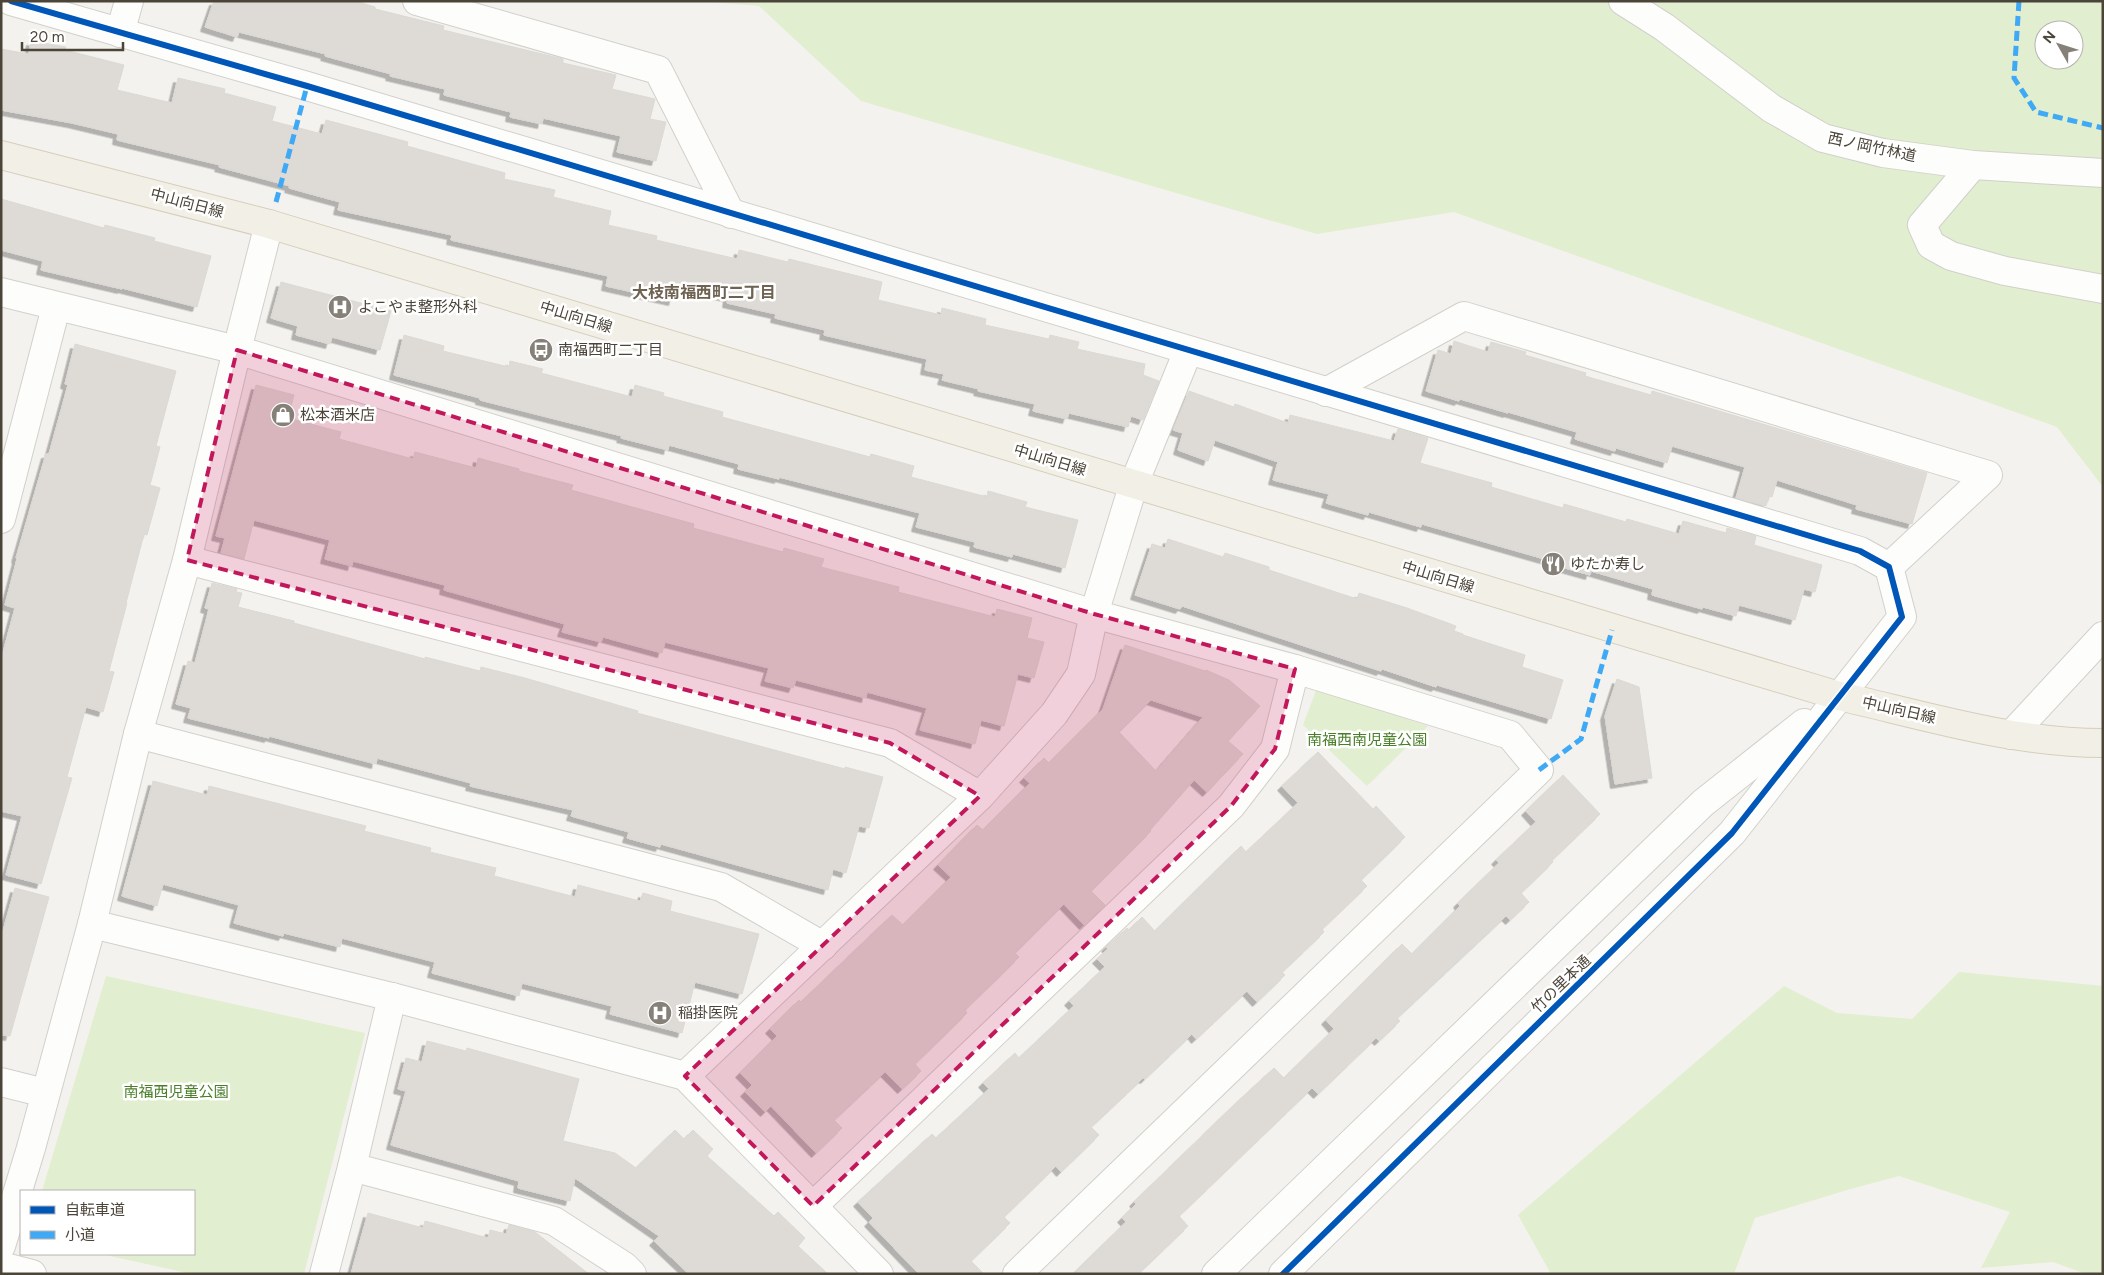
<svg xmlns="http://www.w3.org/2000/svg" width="2104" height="1275" font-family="Figtree,'Noto Sans JP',sans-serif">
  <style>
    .green { fill: #e1eecf; fill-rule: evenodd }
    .building { fill: #dedbd6; stroke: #dcd9d4; fill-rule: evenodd; filter: url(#shadow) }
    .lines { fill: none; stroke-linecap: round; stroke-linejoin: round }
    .minor-casing { stroke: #d2d0cb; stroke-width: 30 }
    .major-casing { stroke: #d6cebb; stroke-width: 30 }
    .minor { stroke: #fdfdfc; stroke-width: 28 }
    .major { stroke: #f2efe6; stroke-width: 28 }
    .quiet { stroke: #3fa9f5; stroke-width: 5; stroke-dasharray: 10 5; stroke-linecap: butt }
    .cycleway-casing { stroke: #fff; stroke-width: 9 }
    .cycleway { stroke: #0057b8; stroke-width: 6 }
    .marked { fill: #c2185b; fill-opacity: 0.2; stroke: #c2185b; stroke-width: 4; stroke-dasharray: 10 6; stroke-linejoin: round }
    .labels { text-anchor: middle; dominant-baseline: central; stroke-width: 5; stroke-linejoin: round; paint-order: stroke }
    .street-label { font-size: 15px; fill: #4b4439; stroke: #fff }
    .poi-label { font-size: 15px; fill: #4b4439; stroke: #fff; text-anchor: start }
    .park-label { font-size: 15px; fill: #4a7f2a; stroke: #fff }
    .neighbourhood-label { font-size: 16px; font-weight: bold; fill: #6e6250; stroke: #fff }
  </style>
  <defs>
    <filter id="shadow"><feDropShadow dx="-4.5" dy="4.5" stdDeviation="0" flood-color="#0004"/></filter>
  </defs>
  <rect width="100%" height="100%" fill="#f4f2ee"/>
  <g class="green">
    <path d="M699 1H2103V487L2057 427 1454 212 1317 234 861 101 759 6ZM2044 30H2074V60H2044Z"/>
    <path d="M1317 688 1428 726 1367 786 1303 725Z"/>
    <path d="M1959 972 2103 986V1274H2086L2053 1262 1981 1268 2010 1212 1899 1176 1847 1190 1755 1218 1734 1274H1551L1518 1215 1784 986 1837 1013 1912 1019Z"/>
    <path d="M106 976 365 1033 304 1274H192L101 1254H194V1191H42Z"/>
  </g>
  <g class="building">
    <path d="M214 1H355L375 7V9L444 26 443 30 563 59V63L616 75 612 89 655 99 650 119 666 122 656 161 617 152 621 136 543 118 542 124 510 117 511 112 444 95 445 89 390 76 391 74 325 56 326 54 239 32 237 37 205 27Z"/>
    <path d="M31 41 66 47 65 50 124 65 117 90 172 103 178 78 225 89 224 93 276 107 272 121 322 134 326 120 408 142 407 146 505 173 504 179 555 190 553 197 611 211 608 225 657 236 656 240 737 259 739 250 788 262 789 259 882 282 878 300 941 315 942 308 986 319 985 325 1049 339 1050 335 1079 342 1077 349 1145 364 1143 375 1159 381 1143 420 1131 416 1128 427 1069 413 1067 419 1033 411 1035 404 978 391 979 389 942 380 944 374 925 370 927 359 824 335 825 330 775 318 776 314 727 303 728 297 677 286 673 301 606 286 608 276 451 240 452 235 338 210 340 202 289 188 290 186 219 167 220 165 117 140 118 134 72 123 1 110V49L29 54Z"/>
    <path d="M1 199 104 228 105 225 155 238 154 241 211 256 197 307 122 288V289L41 270 43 261 1 250Z"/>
    <path d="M281 282 391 311 380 350 332 337 330 344 296 335 298 326 271 318Z"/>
    <path d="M404 335 444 346 443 351 509 367 510 361 543 369 541 373 632 397 635 385 664 393 663 396 723 412 722 417 870 457 871 454 914 466 911 477 987 497 988 491 1027 502 1025 507 1078 520 1065 568 1013 554 1012 557 974 547 975 542 916 527 920 513 779 477V479L738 469 739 464 669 445 668 450 621 438 622 436 480 400V398L394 375Z"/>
    <path d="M1454 341 1488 352 1491 342 1526 352 1525 355 1586 373 1585 376 1651 395 1652 391 1927 473 1912 524 1856 509 1857 505 1777 480 1772 497 1769 496 1766 506 1736 498 1745 467 1672 446 1667 463 1616 448 1615 451 1575 439 1577 432 1508 412V413L1460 399 1459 401 1426 391 1438 350 1451 354Z"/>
    <path d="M75 344 176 371 156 446 160 447 150 485 160 488 147 535 144 534 126 603H127L109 671 114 672 103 712 86 707 67 777 72 778 41 884 6 875 22 816 1 811V660L15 608 5 605 17 559 16 558 46 454H49L68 385 65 384Z"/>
    <path d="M256 385 294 395 288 418 341 432 339 439 413 459 415 452 476 468 478 458 519 469V471L573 485 571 490 694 524 693 528 783 552 784 548 824 559 821 567 899 587 898 592 995 617 997 609 1032 618 1027 638 1044 642 1034 678 1018 674 1004 726 981 720 975 744 920 730 927 708 867 692 866 698 796 680 793 688 765 681 769 668 665 642 662 653 603 637 601 642 562 632 565 624 444 590 445 585 353 561 352 566 325 559 330 540 254 520 244 559 221 553 225 538 216 536Z"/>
    <path d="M1189 391 1234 407 1235 404 1288 423 1290 415 1394 441 1398 429 1428 438 1420 463 1492 483 1491 487 1563 508 1564 504 1626 522 1627 519 1679 534 1683 521 1726 533 1727 528 1756 536 1754 545 1822 565 1815 592 1804 589 1795 620 1739 605 1736 616 1703 607 1702 609 1652 595 1653 589 1591 571 1590 575 1547 563 1548 560 1422 524 1421 527 1369 512 1368 515 1326 503 1329 494 1273 480 1278 462 1215 440 1208 461 1178 450 1183 433 1173 430Z"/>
    <path d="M1168 539 1223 557 1225 553 1269 567V570L1357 599 1359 593 1407 608 1456 626 1454 631 1463 634V635L1525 655 1522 667 1563 680 1551 719 1437 685 1436 687 1382 669 1381 671 1182 606 1180 609 1135 595 1152 544 1165 548Z"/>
    <path d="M212 583 237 589 236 592 242 593 238 607 294 621V623L425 659V657L480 671 481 667 525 678 638 711 637 713 845 769V767L883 777 869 828 859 826 846 873 833 869 828 890 661 844 660 847 627 838 629 832 571 816 573 810 470 786 471 783 377 758 376 764 269 736V738L188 718 191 708 176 704 188 661 195 663 209 609 205 608Z"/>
    <path d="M1125 645 1205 671 1206 670 1229 680 1260 706 1228 741 1243 754 1207 792 1194 780 1150 830 1151 831 1091 891 1105 905 1084 925 1064 904 1015 953 1019 957 965 1010 967 1013 915 1064 921 1071 902 1089 885 1072 834 1120 842 1128 816 1153 771 1106 765 1112 745 1092 752 1085 740 1073 777 1036 770 1029 799 1000 801 1002 892 915 903 925 951 877 938 865 977 825 983 830 1030 783 1024 778 1044 758 1049 763 1103 709ZM1151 700 1203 717 1156 771 1119 732Z"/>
    <path d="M1617 679 1639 687 1652 778 1615 784 1605 716Z"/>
    <path d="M1318 752 1373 809 1376 806 1405 837 1361 880 1367 886 1322 929 1324 932 1282 972 1285 975 1257 1002 1247 991 1196 1039 1192 1034 1145 1079 1143 1078 1091 1127 1099 1135 1061 1172 1056 1166 1004 1217 1010 1223 971 1261 984 1274H919L869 1222 873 1218 858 1202 932 1134 936 1138 989 1089 983 1083 1015 1053 1019 1058 1074 1006 1069 1001 1105 967 1097 959 1108 949 1106 947 1127 928 1129 930 1142 917 1155 931 1241 846 1246 852 1298 803 1282 786Z"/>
    <path d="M1563 775 1600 814 1552 860 1553 862 1521 893 1529 902 1510 920 1506 916 1397 1018 1400 1021 1379 1041 1376 1038 1318 1094 1312 1088 1179 1216 1188 1226 1138 1274H1073L1126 1222 1122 1218 1136 1204 1134 1202 1236 1103 1274 1068 1284 1078 1334 1029 1326 1020 1402 944 1412 954 1460 906 1458 903 1499 863 1496 860 1536 822 1526 811Z"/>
    <path d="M153 781 207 795 209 786 366 826 364 831 431 848 430 852 496 868 494 876 575 897 578 885 640 901 643 893 672 901 670 911 759 934 742 994 695 982 682 1033 610 1014 612 1006 522 983 519 996 432 973 435 962 342 938 340 947 284 933 283 936 234 923 239 905 163 884 157 906 122 896Z"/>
    <path d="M15 888 49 897 10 1036 1 1035V938Z"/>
    <path d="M427 1041 466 1051 467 1048 579 1079 563 1141 615 1153 636 1168 675 1130 684 1139 693 1130 713 1149 707 1156 774 1216 778 1212 805 1238 798 1246 828 1274H689L654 1241 659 1236 575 1178 570 1201 518 1188 519 1181 391 1145 406 1091 398 1089 406 1058 422 1062Z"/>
    <path d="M368 1213 423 1228 425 1221 488 1238 490 1230 506 1234 509 1225 535 1232 589 1274H351Z"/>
  </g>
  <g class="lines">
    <g class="minor-casing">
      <g id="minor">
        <path d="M11 1 307 86 1860 551 1889 567 1902 617 1732 833 1283 1274"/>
        <path d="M417 1 658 70 731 214"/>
        <path d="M1623 1 1664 27 1771 108 1823 138 1883 153 1973 165 2103 173"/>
        <path d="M120 33 129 1"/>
        <path d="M1973 165 1922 225 1931 245 1951 256 2005 271 2103 289"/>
        <path d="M1 292 237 350 1094 614 1295 669 1510 735 1539 770 1017 1274"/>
        <path d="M1326 392 1464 316 1988 475 1889 567"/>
        <path d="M1 519 56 307"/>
        <path d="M187 560 890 743 980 796"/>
        <path d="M138 734 721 887 823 946"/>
        <path d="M2011 735 2103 636"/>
        <path d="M92 924 392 997 685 1076 879 1274"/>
        <path d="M685 1076 980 796 1054 714 1081 674 1094 614 1133 486 1188 351"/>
        <path d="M1 1082 45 1093"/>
        <path d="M352 1167 554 1221 624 1266 632 1274"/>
        <path d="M813 1206 1231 806 1275 749 1295 669"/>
        <path d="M1 1246 31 1148 92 924 138 734 187 560 237 350 269 224"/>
        <path d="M1 1266 32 1274"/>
        <path d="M324 1274 352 1167 392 997"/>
        <path d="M1216 1274 1703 803 1804 723"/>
      </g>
    </g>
    <g class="major-casing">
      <path id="major" d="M1 155 269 224 1839 696C1926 716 2013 743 2103 743"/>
    </g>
    <use href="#minor" class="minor"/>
    <use href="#major" class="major"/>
    <g class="quiet">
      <path d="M2019 1 2014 78 2036 112 2103 128"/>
      <path d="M276 202 307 86"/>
      <path d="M1539 770 1581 739 1612 630"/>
    </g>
    <g class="cycleway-casing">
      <path id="cycleway" d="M11 1 307 86 1860 551 1889 567 1902 617 1732 833 1283 1274"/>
    </g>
    <use href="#cycleway" class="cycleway"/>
  </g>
  <path class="marked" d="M237 350 1094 614 1295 669 1275 749 1231 806 813 1206 685 1076 980 796 890 743 187 560Z"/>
  <defs>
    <g id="hospital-disc" transform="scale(1.25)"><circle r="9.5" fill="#868178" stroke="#fff"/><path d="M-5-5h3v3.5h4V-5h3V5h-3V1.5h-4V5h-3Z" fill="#fff"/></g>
    <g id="bus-disc" transform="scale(1.25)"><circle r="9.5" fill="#868178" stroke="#fff"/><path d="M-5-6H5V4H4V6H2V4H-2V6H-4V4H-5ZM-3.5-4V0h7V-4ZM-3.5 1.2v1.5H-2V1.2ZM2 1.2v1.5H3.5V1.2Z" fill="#fff"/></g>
    <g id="shop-disc" transform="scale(1.25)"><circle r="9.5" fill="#868178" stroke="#fff"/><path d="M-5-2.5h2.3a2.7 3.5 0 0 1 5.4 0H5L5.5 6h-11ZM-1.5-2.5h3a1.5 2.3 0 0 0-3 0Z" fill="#fff"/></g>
    <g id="restaurant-disc" transform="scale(1.25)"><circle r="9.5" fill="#868178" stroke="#fff"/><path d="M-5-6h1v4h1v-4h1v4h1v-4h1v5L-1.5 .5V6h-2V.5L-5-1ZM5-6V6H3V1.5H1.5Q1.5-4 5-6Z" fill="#fff"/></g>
  </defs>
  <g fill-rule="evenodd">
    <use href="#hospital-disc" x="340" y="307"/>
    <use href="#bus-disc" x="541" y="350"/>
    <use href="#shop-disc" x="283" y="415"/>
    <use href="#restaurant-disc" x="1553" y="564"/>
    <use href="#hospital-disc" x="660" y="1013"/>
  </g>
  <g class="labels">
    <g class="street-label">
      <text transform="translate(1872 147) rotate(12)">西ノ岡竹林道</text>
      <text transform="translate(187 203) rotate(15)">中山向日線</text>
      <text transform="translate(576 317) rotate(17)">中山向日線</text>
      <text transform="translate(1050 460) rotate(17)">中山向日線</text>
      <text transform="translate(1438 577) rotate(17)">中山向日線</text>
      <text transform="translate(1899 710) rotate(13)">中山向日線</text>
      <text transform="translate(1561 984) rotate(-44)">竹の里本通</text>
    </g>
    <g class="poi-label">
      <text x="358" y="307">よこやま整形外科</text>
      <text x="558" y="350">南福西町二丁目</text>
      <text x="300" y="415">松本酒米店</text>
      <text x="1570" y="564">ゆたか寿し</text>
      <text x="678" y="1013">稲掛医院</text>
    </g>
    <g class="park-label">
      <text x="1367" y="740">南福西南児童公園</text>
      <text x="176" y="1092">南福西児童公園</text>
    </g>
    <g class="neighbourhood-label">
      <text x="704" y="292">大枝南福西町二丁目</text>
    </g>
  </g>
  <rect width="2104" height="1275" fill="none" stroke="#4b4439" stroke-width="5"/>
  <rect x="20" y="1190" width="175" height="65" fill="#ffffff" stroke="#b7b4b0"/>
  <rect x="30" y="1206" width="25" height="8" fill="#0057b8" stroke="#b7b4b0"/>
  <text x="65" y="1215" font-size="15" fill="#4b4439">自転車道</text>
  <rect x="30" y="1231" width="25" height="8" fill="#3fa9f5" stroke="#b7b4b0"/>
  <text x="65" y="1240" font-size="15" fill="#4b4439">小道</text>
  <g transform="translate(2059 45) rotate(309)"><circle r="24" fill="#ffffff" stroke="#b7b4b0"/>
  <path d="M0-4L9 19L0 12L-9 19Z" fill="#868178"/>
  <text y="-8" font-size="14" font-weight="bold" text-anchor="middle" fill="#4b4439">N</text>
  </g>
  <path d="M22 42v8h101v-8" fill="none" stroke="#4b4439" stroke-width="2.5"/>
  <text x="30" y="42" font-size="15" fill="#4b4439" stroke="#ffffff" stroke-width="4" paint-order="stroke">20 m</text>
</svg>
